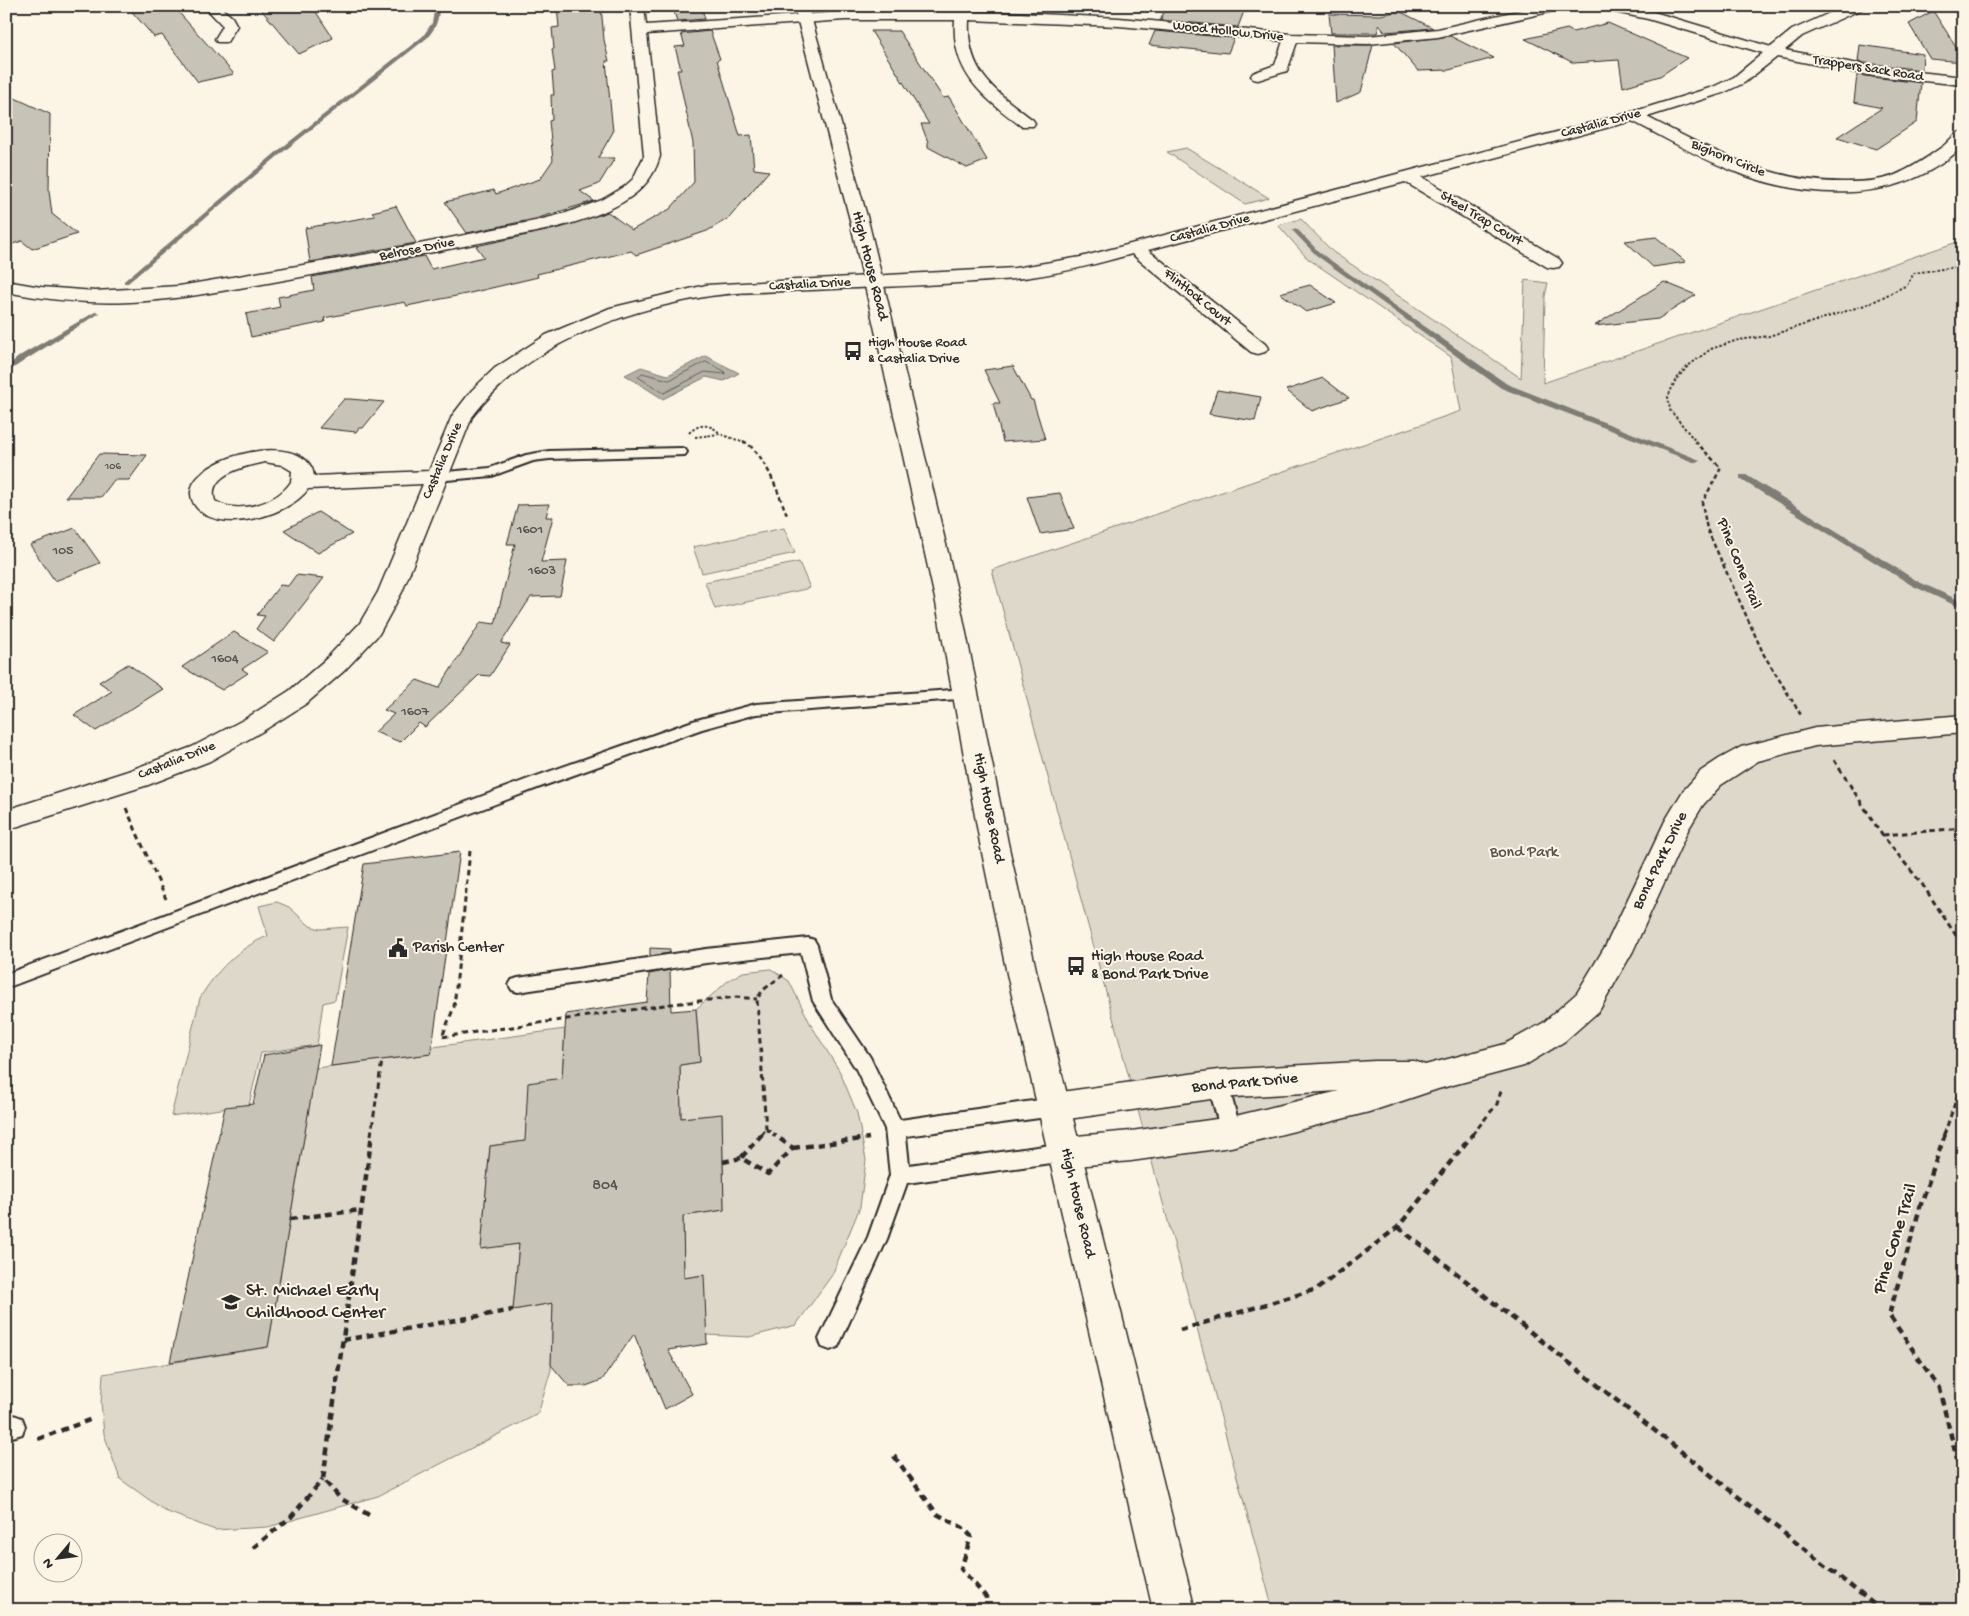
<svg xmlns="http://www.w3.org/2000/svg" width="1969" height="1616" font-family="'Gochi Hand',sans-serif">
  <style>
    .green { fill: #ded8ca; stroke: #84827a }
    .water { fill: #b4b0a5; stroke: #7d7b74 }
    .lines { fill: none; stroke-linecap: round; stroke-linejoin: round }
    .shore { stroke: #62605c; stroke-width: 1 }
    .stream { fill: #7d7b74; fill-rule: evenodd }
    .building { fill: #c8c3b7; stroke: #2b2b2b }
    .service-casing { stroke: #2b2b2b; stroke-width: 4 }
    .minor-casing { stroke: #2b2b2b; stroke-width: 3 }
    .primary-casing { stroke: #2b2b2b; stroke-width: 3 }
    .path-far3 { stroke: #2b2b2b; stroke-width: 2; stroke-dasharray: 2.5 2; stroke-linecap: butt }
    .path-far2 { stroke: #2b2b2b; stroke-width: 2.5; stroke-dasharray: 4.5 3; stroke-linecap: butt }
    .path-far1 { stroke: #2b2b2b; stroke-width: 3; stroke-dasharray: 5.5 4; stroke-linecap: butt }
    .path { stroke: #2b2b2b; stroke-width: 4.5; stroke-dasharray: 7 5; stroke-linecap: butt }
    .service { fill: #fcf5e5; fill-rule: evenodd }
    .minor { fill: #fcf5e5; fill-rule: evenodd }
    .primary { fill: #fcf5e5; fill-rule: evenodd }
    .labels { text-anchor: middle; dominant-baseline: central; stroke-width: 4; stroke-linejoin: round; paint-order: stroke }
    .far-number-label { font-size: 11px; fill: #52514e }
    .far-street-label { font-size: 14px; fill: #2b2b2b; stroke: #fcf5e5 }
    .far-poi-label { font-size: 14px; fill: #2b2b2b; stroke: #fcf5e5; text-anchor: start }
    .number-label { font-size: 14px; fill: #52514e }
    .street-label { font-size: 16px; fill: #2b2b2b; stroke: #fcf5e5 }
    .park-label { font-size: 16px; fill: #585653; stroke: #fcf5e5 }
    .poi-label { font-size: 16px; fill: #2b2b2b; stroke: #fcf5e5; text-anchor: start }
    .near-number-label { font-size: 16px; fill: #52514e }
    .near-street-label { font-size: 19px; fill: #2b2b2b; stroke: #fcf5e5 }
    .near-poi-label { font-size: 19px; fill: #2b2b2b; stroke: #fcf5e5; text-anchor: start }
  </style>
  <rect width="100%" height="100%" fill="#fcf5e5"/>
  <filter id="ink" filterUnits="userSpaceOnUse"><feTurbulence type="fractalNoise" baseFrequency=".02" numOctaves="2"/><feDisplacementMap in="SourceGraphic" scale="10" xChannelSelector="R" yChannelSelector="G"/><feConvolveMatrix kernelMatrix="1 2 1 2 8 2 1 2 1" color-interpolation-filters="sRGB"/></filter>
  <g filter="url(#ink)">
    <g class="green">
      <path d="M1186 148 1269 198 1245 204 1167 152Z"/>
      <path d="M1301 219 1333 252 1521 378 1525 280 1548 283 1545 296 1543 383 1963 240V1610H1273L992 570 1461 411 1451 357 1307 258 1278 225Z"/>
      <path d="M784 528 795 553 702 573 693 547Z"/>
      <path d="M799 562 810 588 715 609 705 582Z"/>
      <path d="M277 902 289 907 310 926 320 929 348 927 335 1000 323 1003 317 1045 261 1053 249 1105 171 1116 200 998C215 972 239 947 268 936L259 906Z"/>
      <path d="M771 969 789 981 811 1025 840 1072 857 1113 866 1160 860 1207 832 1275 796 1325 749 1337 706 1335 703 1275 684 1278 683 1216 724 1210 722 1115 681 1118 680 1065 700 1062 696 1009 729 980 743 972Z"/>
      <path d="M565 1029 562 1078 525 1141 490 1146 481 1248 519 1244 513 1310 553 1303 551 1370 538 1414 378 1496 268 1527 215 1530 165 1511 120 1479 104 1434 101 1403 103 1374 268 1347 311 1096 283 1072 431 1054 433 1047Z"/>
    </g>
    <path class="water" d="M706 356 739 373 724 381 706 377 663 399 625 375 641 367 668 375Z"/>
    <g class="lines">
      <path class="shore" d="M706 362 724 371 725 374 705 372 664 393 638 377 642 373 669 380Z"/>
      <g class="stream">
        <path d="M435 6H439C439 20 436 28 427 38L283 152 128 283H124V281L279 150 423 36 432 23Z"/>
        <path d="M1293 229H1297L1320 253 1507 384 1700 460 1696 462H1693L1501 388 1316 255 1293 231Z"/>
        <path d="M95 312 100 313 27 359 6 373V367L21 355Z"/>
        <path d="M1740 475H1746L1919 582 1963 602V609L1913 586 1740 479Z"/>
      </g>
    </g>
    <g class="building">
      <path d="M127 6H173L234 74 198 82 162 35 154 37Z"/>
      <path d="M258 6H312L333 38 299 54Z"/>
      <path d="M573 6H601L604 40 609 61H606L613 132 598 158H615L599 184 580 191 594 201 535 219 467 233 445 202 494 190 496 194 540 179 553 160 549 121 552 120 551 95H554L552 72 555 71 552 49H554L552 28 559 27 557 7Z"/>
      <path d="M672 6H701L705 19 677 21Z"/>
      <path d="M1167 6H1246L1238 27 1160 20Z"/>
      <path d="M1399 11 1433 28 1385 32 1379 25 1377 33H1331L1329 14 1381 15Z"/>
      <path d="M1933 11 1963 57V62L1930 59 1909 24Z"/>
      <path d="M1608 23 1687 58 1660 76 1623 87 1619 60 1574 63 1525 39 1567 29 1573 32Z"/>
      <path d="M710 31 720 59 717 60 740 136 751 135 754 169 769 171 729 218 707 231 636 255 631 251 537 274 538 277 466 294 407 306 405 302 324 318 325 322 251 337 246 314 280 307 278 297 314 290 312 277 424 256 431 269 484 257 476 246 560 228 608 212 632 230 670 209 694 182 693 143 677 69H681L675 47 685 46 681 34Z"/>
      <path d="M871 31H899L943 98 949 97 987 160 967 168 928 147V142L921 124H929Z"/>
      <path d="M1155 31 1234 38 1228 53 1149 45Z"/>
      <path d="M1450 36 1494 58 1449 70 1418 71 1394 43Z"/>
      <path d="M1332 45H1373L1361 92 1336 103Z"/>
      <path d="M1860 45 1923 54 1922 70 1858 62Z"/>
      <path d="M1857 75 1921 83 1917 122 1876 149 1837 137 1882 108 1854 102Z"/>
      <path d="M6 94 50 114 49 191 52 214 77 234 32 249 22 241 6 246Z"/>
      <path d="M396 206 416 243 310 262 305 228 375 216 372 212Z"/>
      <path d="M1656 237 1686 262 1653 267 1625 241Z"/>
      <path d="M1664 282 1696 295 1658 319 1594 326Z"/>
      <path d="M1310 285 1336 303 1306 312 1280 293Z"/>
      <path d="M1013 366 1031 400H1033L1045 439 1003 442 993 403H1000L984 370Z"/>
      <path d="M1323 378 1349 398 1312 411 1286 390Z"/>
      <path d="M1217 390 1261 397 1255 421 1209 414Z"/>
      <path d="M344 399H350L384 402 363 428H359L356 432 319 428Z"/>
      <path d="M99 454 147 455 129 480H114L101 497H66Z"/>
      <path d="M1060 493 1074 529 1040 534 1027 497Z"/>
      <path d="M549 504 546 517H553L541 562 567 561 560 596 531 597 501 643 510 645 490 676 479 675 425 727 419 723 400 742 375 732 394 714 384 710 417 680 439 688 481 622 495 624 515 544H507L518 505Z"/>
      <path d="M318 512 352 534 318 553 284 530Z"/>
      <path d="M75 528 100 563 55 581 30 545Z"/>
      <path d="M296 575 324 578 274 642 256 629 265 616 257 615 280 585 288 586Z"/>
      <path d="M234 632 268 652 242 669 248 673 222 690 182 667Z"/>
      <path d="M128 664 163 689 96 731 74 715 112 691 99 682Z"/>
      <path d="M460 852 431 1054 331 1066 364 864Z"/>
      <path d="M650 948 670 949V953L650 956Z"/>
      <path d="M670 970 671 1011 696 1009 700 1062 680 1065 681 1118 722 1114 724 1210 683 1216 684 1278 704 1275 707 1344 668 1350 692 1394 665 1409 634 1334 602 1380 586 1386H569L551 1365 553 1303 513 1310 519 1244 481 1249 490 1146 525 1141 528 1083 562 1078 566 1014 647 1002 649 974Z"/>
      <path d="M320 1045 268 1347 170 1362 225 1107 253 1104 264 1055Z"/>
    </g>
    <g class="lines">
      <g class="service-casing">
        <g id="service">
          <path d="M681 448 685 449 687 452 685 455 549 459 533 461 492 476 436 481 430 477 436 473 490 468 526 455 549 451Z"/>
          <path d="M966 689 971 690 974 694 971 698 756 714 702 729 543 786 6 988V974L531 778 693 721 756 704Z"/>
          <path d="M808 938 814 940 817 945 831 999 870 1057 900 1120 1054 1098 1061 1101 1064 1107 1061 1113 1054 1116 906 1136 909 1165 1065 1143 1072 1146 1075 1152 1072 1158 1065 1161 907 1183 887 1239 838 1347 830 1350 822 1347 819 1339 868 1237 890 1175 885 1129 856 1069 813 1001 801 953 706 963 518 992 512 990 509 985 512 980 518 978 706 949Z"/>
          <path d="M1218 1076 1225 1078 1228 1084 1241 1132 1238 1138 1231 1141 1224 1138 1221 1132 1208 1084 1211 1078Z"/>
          <path d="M14 1415 22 1418 25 1426 22 1434 6 1439V1417Z"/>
        </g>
      </g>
      <g class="minor-casing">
        <g id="minor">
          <path d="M204 6H219L232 17 237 26 227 42H217L215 39 223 26Z"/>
          <path d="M630 6H644L646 25 845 12H1000L1119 18 1291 34 1368 36 1438 29 1539 6H1565L1558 10 1438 37 1368 44 1297 42 1287 71 1258 80 1253 79 1251 76 1253 73 1275 65 1283 41 1119 26 969 20C966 72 995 91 1033 120L1035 123 1033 126H1021C983 97 951 73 955 20H845L647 34 660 156C653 181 637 195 614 207 568 230 514 235 464 246 399 259 334 271 268 283 222 291 176 300 130 302 88 304 47 300 6 292V281L41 287 95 291 179 286 374 253 535 221 566 213 602 200 624 187 633 179 644 156Z"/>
          <path d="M1598 6 1637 7 1771 47 1792 30 1845 6H1864L1862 9 1802 36 1785 50 1874 67 1963 77V85L1874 76 1777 57 1744 83 1723 93 1647 117C1711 150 1774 184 1848 182 1863 182 1879 181 1893 176 1910 169 1927 158 1942 147 1949 142 1954 133 1963 131V146C1903 205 1811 200 1738 173 1701 159 1667 139 1632 121L1422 177 1559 259 1562 263 1559 267 1553 268 1547 267 1405 182 1148 250 1265 344 1268 348 1265 352 1258 354 1251 352 1132 254C1093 265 1054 275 1014 279 946 285 878 287 810 290 776 292 738 291 704 297 618 312 527 345 472 417L402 592 379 634 344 671 307 703 263 731 210 761 148 785 6 830V810L128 771 192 747 245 719 289 691 326 659 360 623 378 592 423 484 308 489C290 516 214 537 194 504 169 460 308 424 314 476L429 471 452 416 472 390 495 368 546 335 610 308 706 285 1015 268 1081 257 1629 113 1713 87 1734 77 1763 53 1648 19 1600 9ZM265 462 282 465 292 471 291 482C276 504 238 515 215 501 206 474 246 466 265 462Z"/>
          <path d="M1963 715V733L1815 746 1758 761 1721 785 1703 805 1688 830 1633 951 1599 1011 1565 1041 1524 1066 1438 1089 1369 1112 1231 1147 1131 1161 1065 1167 1053 1163 1048 1152 1053 1141 1065 1137 1131 1131 1231 1117 1339 1091 1218 1098 1054 1121 1042 1117 1038 1107 1042 1097 1054 1093 1218 1070 1375 1061H1414L1425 1065 1505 1044 1543 1023 1577 993 1606 945 1665 821 1683 791 1701 771 1719 759 1741 747 1815 728Z"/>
        </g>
      </g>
      <g class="primary-casing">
        <path id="primary" d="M794 6H808L868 220 899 348 960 603 1008 843 1037 974 1195 1610H1153L1007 974 980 843 936 603 879 348 850 220Z"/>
      </g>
      <g class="path-far3">
        <path d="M689 433C699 423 711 423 720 434"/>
        <path d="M695 437 720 434 746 443"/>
        <path d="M1697 443 1670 410 1668 397 1675 381 1688 366 1711 349 1738 340 1769 336 1871 303 1907 285 1914 273 1963 266"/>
      </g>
      <g class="path-far2">
        <path d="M743 441C766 453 778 494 788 517"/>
        <path d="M1695 441 1721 468 1702 503 1707 529 1764 655 1801 715"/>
      </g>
      <g class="path-far1">
        <path d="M1834 760 1882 835 1922 884 1963 946"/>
        <path d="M126 808 166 899"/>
        <path d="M1883 835 1963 828"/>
        <path d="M470 851 454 1007 442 1037 672 1004 737 997 757 999"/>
        <path d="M766 1129 775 1135"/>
        <path d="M766 1129 757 999 763 990 783 975"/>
        <path d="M371 1135 382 1060"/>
        <path d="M761 1135 766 1129"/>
        <path d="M1472 1135 1497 1104 1502 1088"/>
        <path d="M1944 1135 1963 1080"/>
      </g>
      <g class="path">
        <path d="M762 1134 741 1158 768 1174 793 1148 773 1134"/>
        <path d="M1945 1134 1921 1204 1889 1315 1939 1388 1963 1483"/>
        <path d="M793 1148 869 1138"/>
        <path d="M723 1162 741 1158"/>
        <path d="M290 1219 361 1210"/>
        <path d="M1398 1227 1881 1610"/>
        <path d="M1180 1330 1317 1289 1398 1227 1473 1134"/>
        <path d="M343 1340 513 1310"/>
        <path d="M38 1439 92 1419"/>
        <path d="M894 1456 937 1514 963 1528 971 1536 961 1569 986 1597 987 1610"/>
        <path d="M369 1515 340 1498 323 1479 372 1134"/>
        <path d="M253 1548 291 1517 323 1479"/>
      </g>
      <use href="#service" class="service"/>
      <use href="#minor" class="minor"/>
      <use href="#primary" class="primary"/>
    </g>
  </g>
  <defs>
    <g id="bus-bare" transform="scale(1.5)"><path d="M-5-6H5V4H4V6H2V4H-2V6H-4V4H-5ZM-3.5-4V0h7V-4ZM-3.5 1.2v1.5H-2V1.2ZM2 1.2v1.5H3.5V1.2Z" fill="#2b2b2b" stroke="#fcf5e5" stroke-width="2.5" paint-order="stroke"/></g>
    <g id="civic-bare" transform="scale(1.5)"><path d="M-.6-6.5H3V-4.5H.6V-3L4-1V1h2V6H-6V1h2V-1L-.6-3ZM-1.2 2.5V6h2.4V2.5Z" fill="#2b2b2b" stroke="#fcf5e5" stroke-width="2.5" paint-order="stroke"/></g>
    <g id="school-bare" transform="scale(1.5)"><path d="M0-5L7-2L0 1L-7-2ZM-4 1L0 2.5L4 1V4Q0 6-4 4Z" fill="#2b2b2b" stroke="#fcf5e5" stroke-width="2.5" paint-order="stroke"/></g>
  </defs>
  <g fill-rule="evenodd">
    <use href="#bus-bare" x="853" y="351"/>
    <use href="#civic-bare" x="398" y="948"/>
    <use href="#bus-bare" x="1076" y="966"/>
    <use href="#school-bare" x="231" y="1302"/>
  </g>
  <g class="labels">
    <g class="far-number-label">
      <text x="113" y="467">106</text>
    </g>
    <g class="far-street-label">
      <text transform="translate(1228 32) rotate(6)">Wood Hollow Drive</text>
      <text transform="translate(1868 69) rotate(9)">Trappers Sack Road</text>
      <text transform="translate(1601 124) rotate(-15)">Castalia Drive</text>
      <text transform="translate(1728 159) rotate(22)">Bighorn Circle</text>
      <text transform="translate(1481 219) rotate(31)">Steel Trap Court</text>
      <text transform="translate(1210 229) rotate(-15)">Castalia Drive</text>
      <text transform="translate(417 250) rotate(-11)">Belrose Drive</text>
      <text transform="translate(810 285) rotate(-3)">Castalia Drive</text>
      <text transform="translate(1197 298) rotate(39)">Flintlock Court</text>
      <text transform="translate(443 461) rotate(-67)">Castalia Drive</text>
      <text transform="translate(177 761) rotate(-22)">Castalia Drive</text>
    </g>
    <g class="far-poi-label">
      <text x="868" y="343">High House Road<tspan x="868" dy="16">&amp; Castalia Drive</tspan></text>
    </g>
    <g class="number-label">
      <text x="530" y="530">1601</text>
      <text x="63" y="551">105</text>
      <text x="542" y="571">1603</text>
      <text x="225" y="659">1604</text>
      <text x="415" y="712">1607</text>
    </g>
    <g class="street-label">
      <text transform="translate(869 266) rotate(76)">High House Road</text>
      <text transform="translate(1738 564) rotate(68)">Pine Cone Trail</text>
      <text transform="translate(988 808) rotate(79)">High House Road</text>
      <text transform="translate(1661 861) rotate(-64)">Bond Park Drive</text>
      <text transform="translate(1245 1084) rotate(-5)">Bond Park Drive</text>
      <text transform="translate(1077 1203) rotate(77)">High House Road</text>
    </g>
    <g class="park-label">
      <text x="1524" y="853">Bond Park</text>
    </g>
    <g class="poi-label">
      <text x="413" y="948">Parish Center</text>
      <text x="1091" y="957">High House Road<tspan x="1091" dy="18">&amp; Bond Park Drive</tspan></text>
    </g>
    <g class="near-number-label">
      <text x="605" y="1186">804</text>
    </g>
    <g class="near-street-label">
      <text transform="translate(1896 1239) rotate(-73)">Pine Cone Trail</text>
    </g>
    <g class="near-poi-label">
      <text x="246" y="1291">St. Michael Early<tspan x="246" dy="22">Childhood Center</tspan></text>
    </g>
  </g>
  <rect width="1969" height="1616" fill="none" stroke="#fcf5e5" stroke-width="25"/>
  <rect x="12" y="12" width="1944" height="1591" fill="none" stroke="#2b2b2b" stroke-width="2" filter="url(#ink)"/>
  <g transform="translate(58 1558) rotate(241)"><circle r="24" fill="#fcf5e5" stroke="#a8a49b"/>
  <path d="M0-4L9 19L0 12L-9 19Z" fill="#2b2b2b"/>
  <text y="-8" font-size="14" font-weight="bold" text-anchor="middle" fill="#2b2b2b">N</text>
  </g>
</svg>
